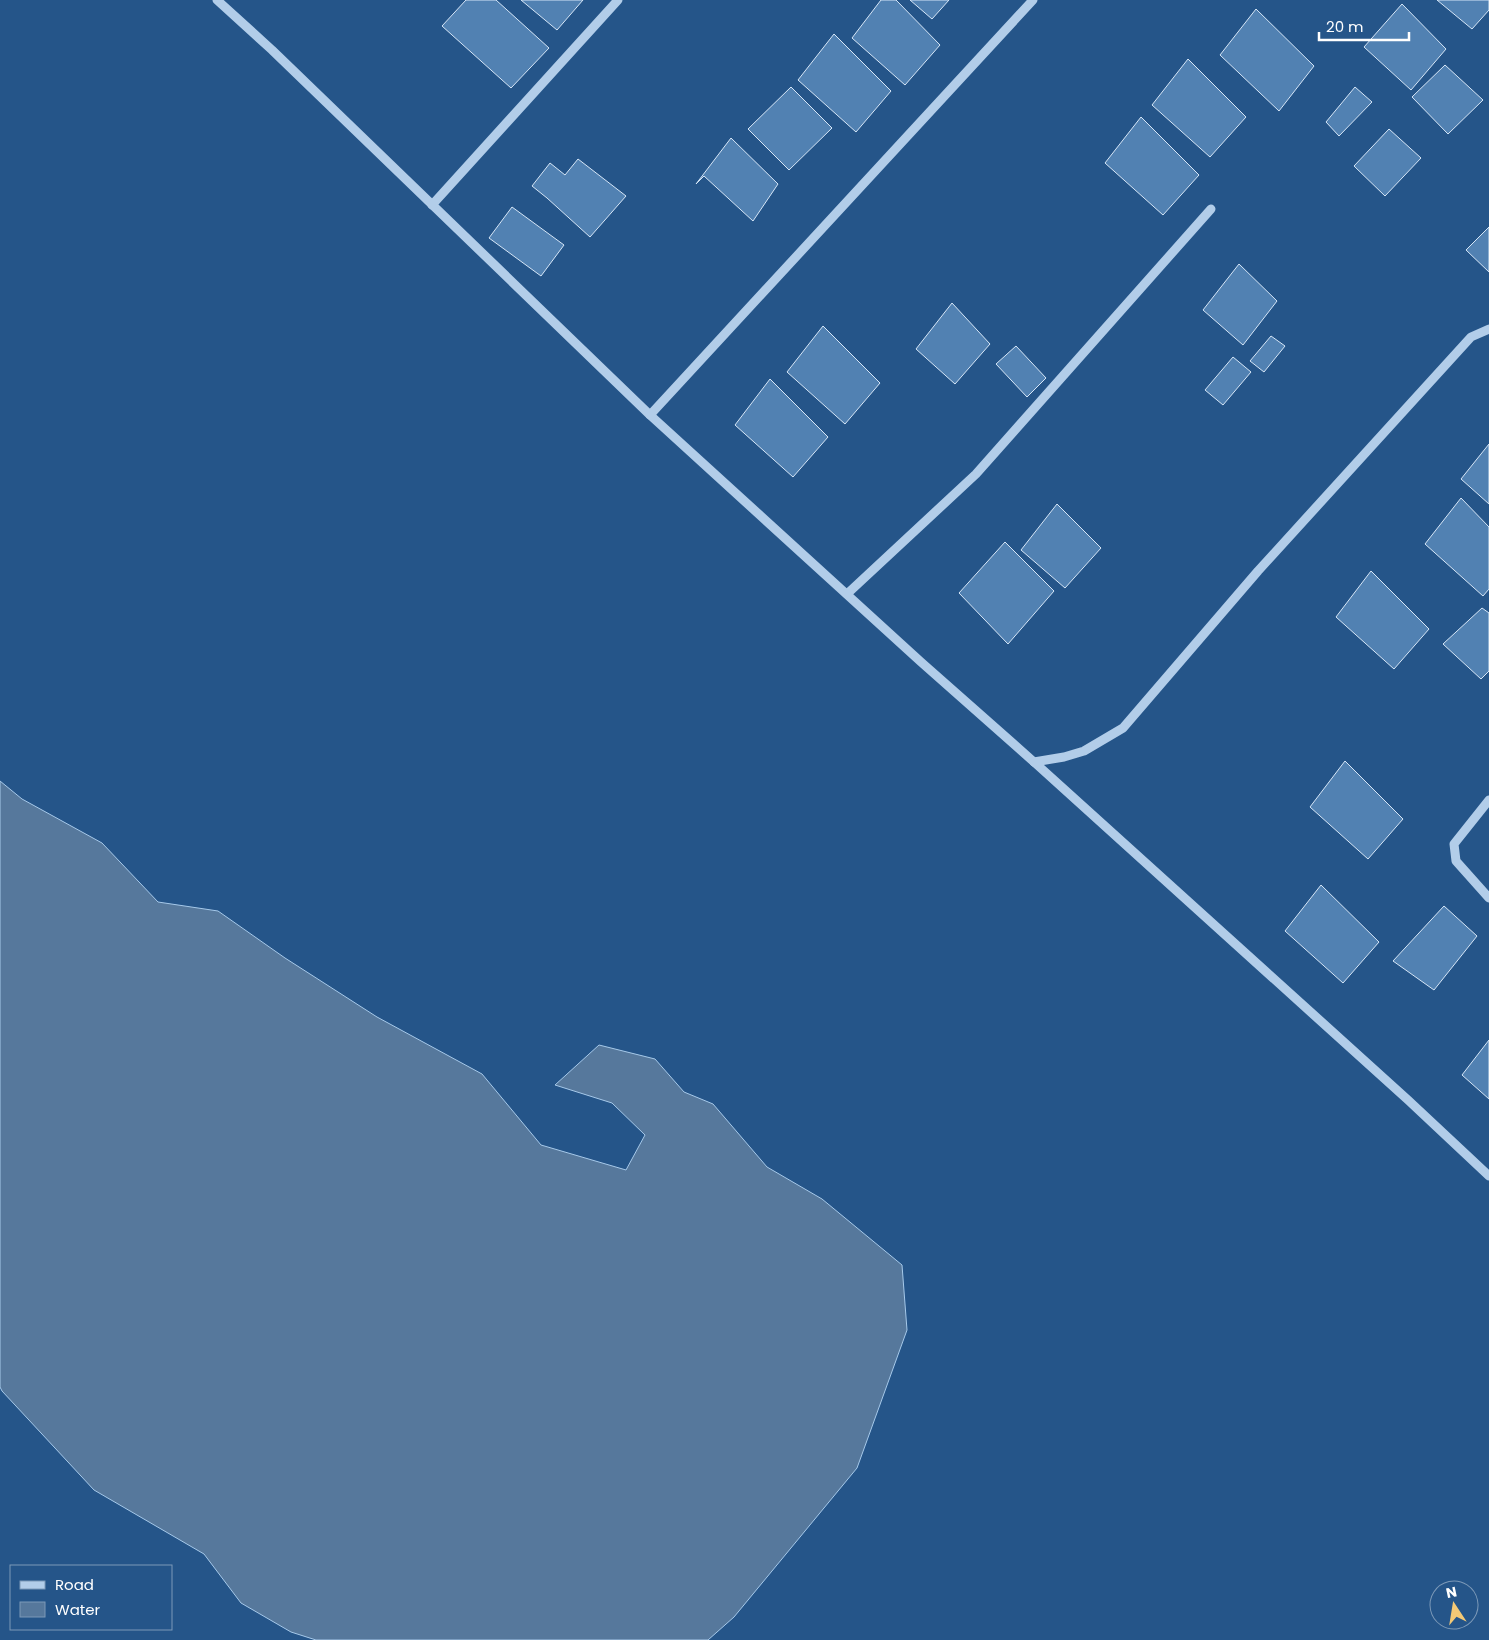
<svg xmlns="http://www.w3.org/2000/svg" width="1489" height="1640" font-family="Poppins,sans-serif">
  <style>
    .water { fill: #56789c; stroke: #a6c9ea }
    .building { fill: #5181b2; stroke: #d6e6f7 }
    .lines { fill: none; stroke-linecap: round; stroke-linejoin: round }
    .minor { stroke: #b2cde9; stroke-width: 9 }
  </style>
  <rect width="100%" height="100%" fill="#255589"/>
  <path class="water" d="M0 781 22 799 102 843 158 902 218 911 285 958 377 1017 482 1074 541 1145 626 1170 645 1135 612 1103 555 1085 599 1045 655 1059 684 1092 713 1104 767 1167 822 1199 902 1265 907 1330 857 1468 734 1617 708 1640H316L291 1632 241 1603 204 1554 94 1490 2 1391 0 1387Z"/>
  <g class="building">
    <path d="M466 0H496L549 48 511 88 442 26Z"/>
    <path d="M521 0H583L557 30Z"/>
    <path d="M881 0H896L940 45 905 85 852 38Z"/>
    <path d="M910 0H949L932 19Z"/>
    <path d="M1437 0H1489V10L1472 29Z"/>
    <path d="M1402 4 1446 49 1411 90 1364 47Z"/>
    <path d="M1256 9 1314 66 1279 111 1220 55Z"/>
    <path d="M834 34 891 91 856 132 798 80Z"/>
    <path d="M1188 59 1246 117 1210 157 1152 105Z"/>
    <path d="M1445 65 1483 100 1448 134 1412 97Z"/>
    <path d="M791 87 832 128 789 170 748 129Z"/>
    <path d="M1355 87 1372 102 1339 136 1326 122Z"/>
    <path d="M1141 117 1199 175 1163 215 1105 163Z"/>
    <path d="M1389 129 1421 158 1385 196 1354 166Z"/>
    <path d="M731 138 778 184 753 221 704 176 696 184Z"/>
    <path d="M578 159 626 196 590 237 547 198 532 186 550 163 565 175Z"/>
    <path d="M512 207 564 245 541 276 489 238Z"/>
    <path d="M1489 227V272L1466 250Z"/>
    <path d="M1239 264 1277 301 1243 345 1203 310Z"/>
    <path d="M952 303 990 344 955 384 916 349Z"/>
    <path d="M823 326 880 383 845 424 787 372Z"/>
    <path d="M1271 336 1285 346 1264 372 1250 361Z"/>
    <path d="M1016 346 1046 378 1027 397 996 364Z"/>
    <path d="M1233 357 1251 372 1223 405 1205 390Z"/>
    <path d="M770 379 828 437 793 477 735 425Z"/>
    <path d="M1489 444V504L1461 479Z"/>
    <path d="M1461 498 1489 527V589L1483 596 1425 544Z"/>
    <path d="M1057 504 1101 548 1065 588 1021 550Z"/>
    <path d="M1005 542 1054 591 1008 644 959 593Z"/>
    <path d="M1371 571 1429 629 1394 669 1336 617Z"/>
    <path d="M1482 608 1489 613V671L1481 679 1443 644Z"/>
    <path d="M1345 761 1403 819 1368 859 1310 807Z"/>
    <path d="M1321 885 1379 942 1343 983 1285 931Z"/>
    <path d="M1444 906 1477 936 1434 990 1393 961Z"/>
    <path d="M1489 1040V1099L1462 1075Z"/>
  </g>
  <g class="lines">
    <g class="minor">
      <path d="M217 0 272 50 650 415 921 662 1034 762 1408 1100 1489 1176"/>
      <path d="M432 205 618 0"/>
      <path d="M650 415 1033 0"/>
      <path d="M847 594 976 474 1211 209"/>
      <path d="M1034 762 1064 757 1084 751 1123 728 1258 571 1471 337 1489 329"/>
      <path d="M1489 800 1454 844 1456 861 1489 898"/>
    </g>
  </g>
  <rect x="10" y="1565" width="162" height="65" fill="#255589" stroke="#7c99b8"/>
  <rect x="20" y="1581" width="25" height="8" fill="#b2cde9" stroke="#7c99b8"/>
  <text x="55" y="1590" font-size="15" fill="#ffffff">Road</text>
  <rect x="20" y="1602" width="25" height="15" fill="#56789c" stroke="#7c99b8"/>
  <text x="55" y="1615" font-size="15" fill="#ffffff">Water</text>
  <g transform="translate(1454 1605) rotate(348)"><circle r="24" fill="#255589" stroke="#7c99b8"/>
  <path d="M0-4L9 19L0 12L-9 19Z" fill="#f3c976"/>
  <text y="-8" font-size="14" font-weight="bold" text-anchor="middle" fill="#ffffff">N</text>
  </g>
  <path d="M1319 32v8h90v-8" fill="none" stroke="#ffffff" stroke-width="2.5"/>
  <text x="1326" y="32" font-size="15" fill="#ffffff" stroke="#255589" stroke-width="4" paint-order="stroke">20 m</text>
</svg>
